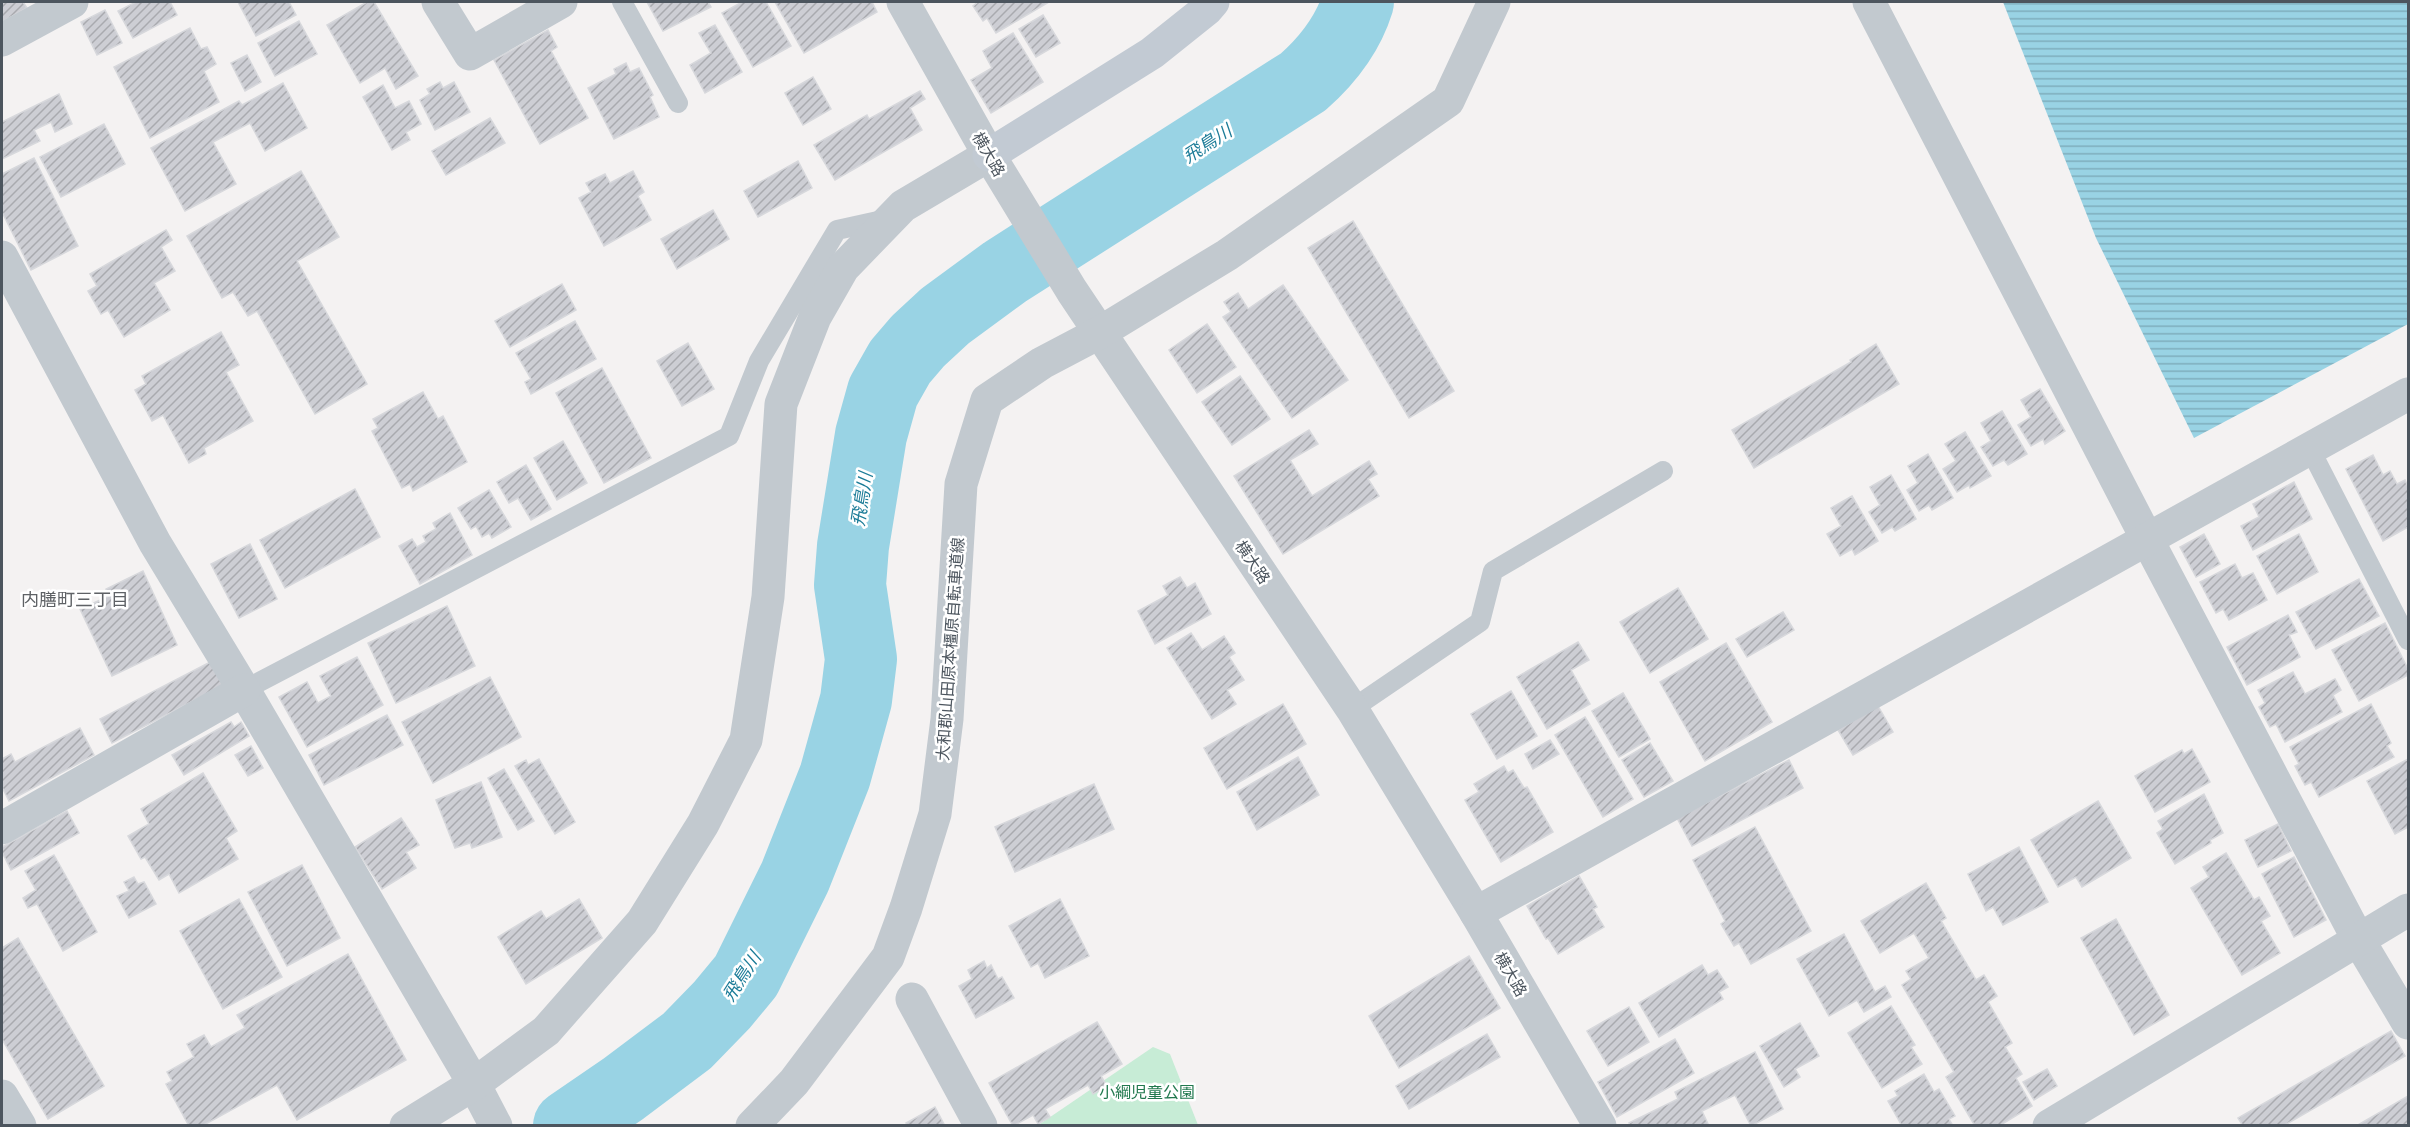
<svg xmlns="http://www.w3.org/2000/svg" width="2410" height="1127" font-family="Manrope,'Noto Sans JP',sans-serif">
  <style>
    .park { fill: #c7ecd6 }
    .water { fill: url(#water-rules) }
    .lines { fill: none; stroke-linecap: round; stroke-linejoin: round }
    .river { stroke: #99d3e4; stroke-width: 72 }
    .building { fill: url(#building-hatch); stroke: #d7d8dc; stroke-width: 1.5 }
    .lane { stroke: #c2c9cf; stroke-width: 20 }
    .street { stroke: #c2c9cf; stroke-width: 33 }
    .secondary { stroke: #c2cad3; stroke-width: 33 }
    .labels { text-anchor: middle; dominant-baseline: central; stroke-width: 5; stroke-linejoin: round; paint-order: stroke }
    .street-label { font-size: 16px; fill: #4c555e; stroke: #fff }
    .park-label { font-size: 16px; fill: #22794f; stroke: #fff }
    .water-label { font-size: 18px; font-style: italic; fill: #1c7c98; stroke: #fff }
    .neighbourhood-label { font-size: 18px; fill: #5f6266; stroke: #fff }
  </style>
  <defs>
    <pattern id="water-rules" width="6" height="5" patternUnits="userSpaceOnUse" patternTransform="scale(1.5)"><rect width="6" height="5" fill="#99d3e4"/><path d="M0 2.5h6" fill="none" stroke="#7faebc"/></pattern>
    <pattern id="building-hatch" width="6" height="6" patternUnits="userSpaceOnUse" patternTransform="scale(1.5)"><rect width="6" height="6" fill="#cdced4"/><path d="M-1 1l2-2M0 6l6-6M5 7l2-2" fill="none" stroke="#a9aaaf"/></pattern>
  </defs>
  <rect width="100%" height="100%" fill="#f4f2f2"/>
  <path class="park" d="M1153 1047 1170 1054 1198 1125 1037 1126Z"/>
  <path class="water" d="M2003 2H2408V324L2194 438 2096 238Z"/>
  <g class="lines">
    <path class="river" d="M569 1126 623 1089 687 1041 722 1005 746 976 795 877 835 776 856 700 861 659 850 585 853 546 871 435 883 392 900 362 918 341 945 316 1005 272 1303 82C1328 60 1348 34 1358 2"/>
  </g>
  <g class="building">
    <path d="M2 2H23L27 8 2 22Z"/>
    <path d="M136 2H170L177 15 133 38 118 11Z"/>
    <path d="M238 2H289L296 15 256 36Z"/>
    <path d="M367 2H374L418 76 396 89 385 68 360 83 327 25Z"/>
    <path d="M647 2H708L711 7 663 31Z"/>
    <path d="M742 2H766L791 46 753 67 722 13Z"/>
    <path d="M775 2H872L877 12 804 53Z"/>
    <path d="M978 2H1049L996 33 987 18 983 21 973 6Z"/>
    <path d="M105 10 122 43 97 55 81 22Z"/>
    <path d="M1043 15 1060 43 1036 57 1019 29Z"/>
    <path d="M299 21 317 54 275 76 258 43Z"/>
    <path d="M715 25 742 72 705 93 690 65 711 53 699 33Z"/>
    <path d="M190 28 201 49 207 47 216 64 204 71 219 102 150 138 114 67Z"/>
    <path d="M548 30 557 47 551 51 588 118 540 144 494 60Z"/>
    <path d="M1013 33 1043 82 991 113 971 80 992 68 983 51Z"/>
    <path d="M247 55 261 82 245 91 231 63Z"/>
    <path d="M626 63 630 72 639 68 653 95 650 97 659 117 614 139 588 88 616 74 614 69Z"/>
    <path d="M813 77 831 109 803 125 785 93Z"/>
    <path d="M440 82 443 88 454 82 470 112 435 130 420 100 430 94 427 89Z"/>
    <path d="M283 83 307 128 265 151 250 123 213 142 236 184 185 211 151 148 239 101 242 105Z"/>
    <path d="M383 85 395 108 409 101 421 124 406 132 410 140 392 150 363 97Z"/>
    <path d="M920 91 925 99 910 108 922 130 835 180 814 145 867 115 869 119Z"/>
    <path d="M59 94 72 124 55 132 51 122 34 130 40 141 2 159V122Z"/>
    <path d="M490 118 505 143 446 175 432 151Z"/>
    <path d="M104 124 125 164 61 197 40 157Z"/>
    <path d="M34 158 78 246 31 270 2 212V174Z"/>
    <path d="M798 161 812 188 758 217 744 191Z"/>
    <path d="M301 171 339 237 297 261 367 384 315 414 257 311 248 316 233 292 222 298 187 236Z"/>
    <path d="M633 171 644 192 638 196 651 220 604 246 579 198 591 192 586 183 605 174 610 183Z"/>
    <path d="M713 210 729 239 677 269 661 239Z"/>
    <path d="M1353 221 1454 391 1409 418 1308 248Z"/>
    <path d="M166 230 172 240 161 247 175 271 154 283 170 310 124 337 108 310 101 314 88 291 97 286 90 274Z"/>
    <path d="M562 284 576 310 510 347 495 321Z"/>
    <path d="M1283 285 1348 380 1292 418 1223 317 1231 312 1224 302 1238 293 1248 309Z"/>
    <path d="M575 321 596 359 531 394 525 382 531 379 516 353Z"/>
    <path d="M1207 324 1236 367 1197 393 1169 350Z"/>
    <path d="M221 332 239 365 226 372 253 421 204 448 206 454 189 463 163 415 152 421 135 390 146 384 142 376Z"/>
    <path d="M688 343 714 389 682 406 657 361Z"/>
    <path d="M1876 344 1899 384 1754 468 1732 430 1851 362 1850 360Z"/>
    <path d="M602 368 651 458 604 483 556 393Z"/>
    <path d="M1240 376 1270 419 1232 445 1202 402Z"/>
    <path d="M2040 389 2065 431 2045 444 2043 439 2031 446 2018 425 2031 417 2021 400Z"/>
    <path d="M423 392 438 419 443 416 467 462 413 491 410 484 402 488 372 431 378 428 373 419Z"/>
    <path d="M2002 411 2027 454 2008 465 2004 460 1993 466 1981 447 1991 441 1981 423Z"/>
    <path d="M1309 430 1318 444 1290 460 1312 496 1369 461 1377 474 1368 479 1379 496 1283 554 1234 476Z"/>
    <path d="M1965 432 1991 476 1970 488 1969 485 1957 492 1943 469 1956 461 1945 444Z"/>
    <path d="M563 441 587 483 557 500 534 458Z"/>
    <path d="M1928 454 1953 498 1932 510 1929 505 1919 511 1907 490 1918 483 1908 466Z"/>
    <path d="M2373 455 2383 475 2390 471 2397 484 2405 480 2408 487V527L2383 541 2346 469Z"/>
    <path d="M526 465 551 509 531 520 518 498 509 503 497 482Z"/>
    <path d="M1891 475 1916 519 1895 531 1892 527 1882 533 1869 512 1880 505 1870 487Z"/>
    <path d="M2294 482 2312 519 2253 550 2241 526 2259 517 2253 504Z"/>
    <path d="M355 489 380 537 285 588 260 540Z"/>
    <path d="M489 490 511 527 492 538 489 533 482 537 476 526 471 529 458 508Z"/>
    <path d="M1852 496 1878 541 1855 555 1852 549 1840 556 1827 534 1841 526 1831 508Z"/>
    <path d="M450 513 472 555 420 584 399 546 412 539 417 547 426 542 423 536 436 529 433 523Z"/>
    <path d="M2204 534 2220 564 2196 577 2180 547Z"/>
    <path d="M2299 534 2318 572 2277 594 2257 556Z"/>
    <path d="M250 544 277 599 239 618 211 564Z"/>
    <path d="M2235 564 2242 578 2253 573 2267 600 2229 620 2223 609 2216 613 2200 582Z"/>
    <path d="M143 571 177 645 112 676 80 609 109 596 106 589Z"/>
    <path d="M1180 577 1187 588 1195 583 1211 614 1155 644 1138 611 1168 595 1163 586Z"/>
    <path d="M2359 579 2379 616 2316 649 2296 612Z"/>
    <path d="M1678 588 1708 639 1650 673 1620 622Z"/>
    <path d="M447 606 475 666 396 703 368 643Z"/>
    <path d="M1783 612 1794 630 1747 657 1736 639Z"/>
    <path d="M2288 615 2297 632 2289 635 2300 657 2247 685 2227 647Z"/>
    <path d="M2385 623 2408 669V675L2359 701 2332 650Z"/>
    <path d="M1191 633 1202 650 1224 636 1235 653 1229 657 1244 680 1227 690 1236 704 1212 719 1167 648Z"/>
    <path d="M1578 642 1589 660 1571 670 1590 704 1547 729 1517 677Z"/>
    <path d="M1726 643 1772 722 1705 761 1660 682Z"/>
    <path d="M357 657 383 705 307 747 279 697 307 682 318 703 331 696 320 676Z"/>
    <path d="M214 660 226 684 112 743 100 719Z"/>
    <path d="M2293 672 2305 694 2335 679 2341 690 2333 695 2342 712 2285 742 2276 724 2270 727 2259 707 2265 703 2258 690Z"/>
    <path d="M490 677 521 737 433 783 402 722Z"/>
    <path d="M1511 691 1537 736 1497 759 1471 714Z"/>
    <path d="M1623 693 1650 739 1619 757 1592 711Z"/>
    <path d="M1283 704 1306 744 1227 789 1204 748Z"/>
    <path d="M2371 704 2391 743 2387 746 2394 757 2319 797 2311 782 2305 785 2295 766 2299 764 2290 747Z"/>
    <path d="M1878 706 1893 732 1853 755 1838 730Z"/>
    <path d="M387 715 403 745 324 785 309 755Z"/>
    <path d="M1585 717 1633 799 1603 817 1555 735Z"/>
    <path d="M231 722 234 727 241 722 249 736 184 775 172 755Z"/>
    <path d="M80 728 94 755 9 801 2 787V759L11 754 15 762Z"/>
    <path d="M1550 740 1559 754 1533 769 1525 754Z"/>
    <path d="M1650 743 1673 781 1644 797 1622 760Z"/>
    <path d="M251 746 263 768 248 776 235 755Z"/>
    <path d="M2192 749 2210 782 2155 812 2135 776 2182 750 2184 754Z"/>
    <path d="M1298 757 1319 795 1257 830 1237 792Z"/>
    <path d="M539 759 575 822 555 834 515 766 526 760 528 765Z"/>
    <path d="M2408 759V827L2395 834 2367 781Z"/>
    <path d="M1789 760 1803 788 1692 846 1677 818Z"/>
    <path d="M1504 766 1508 773 1513 770 1524 788 1527 787 1553 832 1501 862 1465 800 1479 792 1474 784Z"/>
    <path d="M504 769 534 821 518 830 488 778Z"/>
    <path d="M203 773 237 831 226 838 238 859 179 893 169 874 159 880 145 857 141 859 128 836 149 824 141 809Z"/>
    <path d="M481 782 502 837 472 848 470 843 455 848 436 800Z"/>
    <path d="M1094 784 1114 829 1015 872 995 827Z"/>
    <path d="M2204 794 2223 833 2210 840 2211 843 2175 864 2157 833 2163 829 2158 821Z"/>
    <path d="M2098 801 2131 858 2082 887 2076 877 2058 887 2031 840Z"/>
    <path d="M67 811 79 833 11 870 2 852V847Z"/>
    <path d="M401 818 419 845 406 852 416 868 382 889 355 847Z"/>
    <path d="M2278 824 2291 851 2258 867 2245 840Z"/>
    <path d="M1755 827 1811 931 1751 964 1739 943 1734 946 1721 924 1725 921 1693 860Z"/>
    <path d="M2019 847 2048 902 2003 925 1993 907 1986 911 1968 874Z"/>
    <path d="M2226 853 2254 900 2259 897 2270 916 2261 921 2280 953 2242 975 2191 888 2209 877 2203 867Z"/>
    <path d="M54 855 97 932 63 951 37 904 28 908 23 898 36 890 25 871Z"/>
    <path d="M2294 857 2326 920 2294 937 2262 874Z"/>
    <path d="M302 865 340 938 287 966 248 892Z"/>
    <path d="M1579 876 1597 907 1593 909 1604 927 1558 954 1548 938 1546 939 1527 906Z"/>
    <path d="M134 877 138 884 144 882 156 904 129 918 117 896 129 891 124 882Z"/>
    <path d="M1926 883 1946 918 1941 921 1976 980 1984 975 1997 996 1988 1002 2012 1043 2005 1047 2022 1074 2016 1078 2032 1106 1999 1126H1975L1946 1077 1954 1072 1902 985 1911 979 1906 971 1929 958 1914 933 1880 953 1861 921Z"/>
    <path d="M239 899 282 977 223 1009 180 931Z"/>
    <path d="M579 899 602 938 526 984 498 937 541 911 546 919Z"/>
    <path d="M1060 899 1089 956 1045 978 1038 963 1031 967 1009 926Z"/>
    <path d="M2116 919 2169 1015 2134 1035 2081 938Z"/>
    <path d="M1844 934 1875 992 1885 986 1891 997 1864 1012 1857 1000 1829 1016 1797 959Z"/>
    <path d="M18 938 104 1086 48 1119 2 1039V948Z"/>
    <path d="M348 954 406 1060 297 1120 277 1085 202 1126H189L166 1084 172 1081 167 1072 194 1057 187 1044 204 1035 211 1047 245 1028 237 1015Z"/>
    <path d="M1469 956 1500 1008 1399 1068 1369 1016Z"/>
    <path d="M984 961 987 968 991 965 998 979 1002 977 1014 998 976 1018 959 986 972 979 968 970Z"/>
    <path d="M1702 965 1708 975 1717 970 1728 987 1719 992 1723 999 1659 1037 1639 1003Z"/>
    <path d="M1891 1006 1915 1045 1911 1047 1922 1064 1882 1088 1848 1033Z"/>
    <path d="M1629 1007 1649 1042 1608 1066 1587 1031Z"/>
    <path d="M1097 1022 1122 1064 1101 1076 1107 1086 1093 1094 1088 1085 1045 1109 1050 1117 1038 1124 1033 1115 1013 1126 989 1083Z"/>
    <path d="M1800 1023 1819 1056 1795 1069 1800 1077 1784 1087 1760 1046Z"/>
    <path d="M2391 1031 2405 1056 2283 1126H2243L2238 1118Z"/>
    <path d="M1487 1034 1500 1057 1409 1109 1396 1086Z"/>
    <path d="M1675 1039 1694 1073 1617 1117 1598 1082Z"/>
    <path d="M1755 1052 1783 1109 1751 1126 1735 1095 1702 1111 1709 1126H1630L1629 1123 1678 1099 1675 1092Z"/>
    <path d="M2047 1069 2057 1086 2034 1100 2023 1082Z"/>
    <path d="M1924 1074 1934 1092 1939 1089 1955 1116 1949 1119 1953 1126H1902L1888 1101 1898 1096 1895 1091Z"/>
    <path d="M2408 1096V1126H2356Z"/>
    <path d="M935 1107 945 1126H908L906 1123Z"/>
  </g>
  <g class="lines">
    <g class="lane">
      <path d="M622 2 678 103"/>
      <path d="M2310 449 2408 640"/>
      <path d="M244 690 729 436 759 361 837 230 887 219"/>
      <path d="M1352 709 1480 622 1493 571 1663 471"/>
    </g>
    <g class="street">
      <path d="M438 2 470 54 561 2"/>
      <path d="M903 2 989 155 1072 291 1352 709 1476 913 1600 1126"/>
      <path d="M1869 2 2147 539 2358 939 2408 1023"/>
      <path d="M2 40 72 2"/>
      <path d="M2 257 155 543 244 690 474 1084 496 1126"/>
      <path d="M2 828 244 690"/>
      <path d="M1476 913 2408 394"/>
      <path d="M912 999 981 1126"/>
      <path d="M2 1096 20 1126"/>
      <path d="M406 1126 474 1084 546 1031 642 922 703 824 746 740 768 597 781 404 815 317 843 268 903 206 989 155"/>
      <path d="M752 1126 794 1082 888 957 906 908 935 814 947 719 961 484 987 400 1042 363 1099 333 1227 255 1448 101 1494 2"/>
      <path d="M2049 1126 2408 910"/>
    </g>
    <path class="secondary" d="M989 155 1152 53 1207 9 1213 2"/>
  </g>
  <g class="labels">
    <g class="street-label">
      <text transform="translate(989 154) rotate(60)">横大路</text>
      <text transform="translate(1253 562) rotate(56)">横大路</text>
      <text transform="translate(950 649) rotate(-86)">大和郡山田原本橿原自転車道線</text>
      <text transform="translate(1511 974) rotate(60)">横大路</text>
    </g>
    <g class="park-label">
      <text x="1147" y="1092">小綱児童公園</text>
    </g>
    <g class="water-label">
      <text transform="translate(1207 143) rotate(-33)">飛鳥川</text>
      <text transform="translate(861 499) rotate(-81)">飛鳥川</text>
      <text transform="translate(741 976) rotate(-57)">飛鳥川</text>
    </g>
    <g class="neighbourhood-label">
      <text x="75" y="599">内膳町三丁目</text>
    </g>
  </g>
  <rect width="2410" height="1127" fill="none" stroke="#4c555e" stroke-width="6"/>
</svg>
